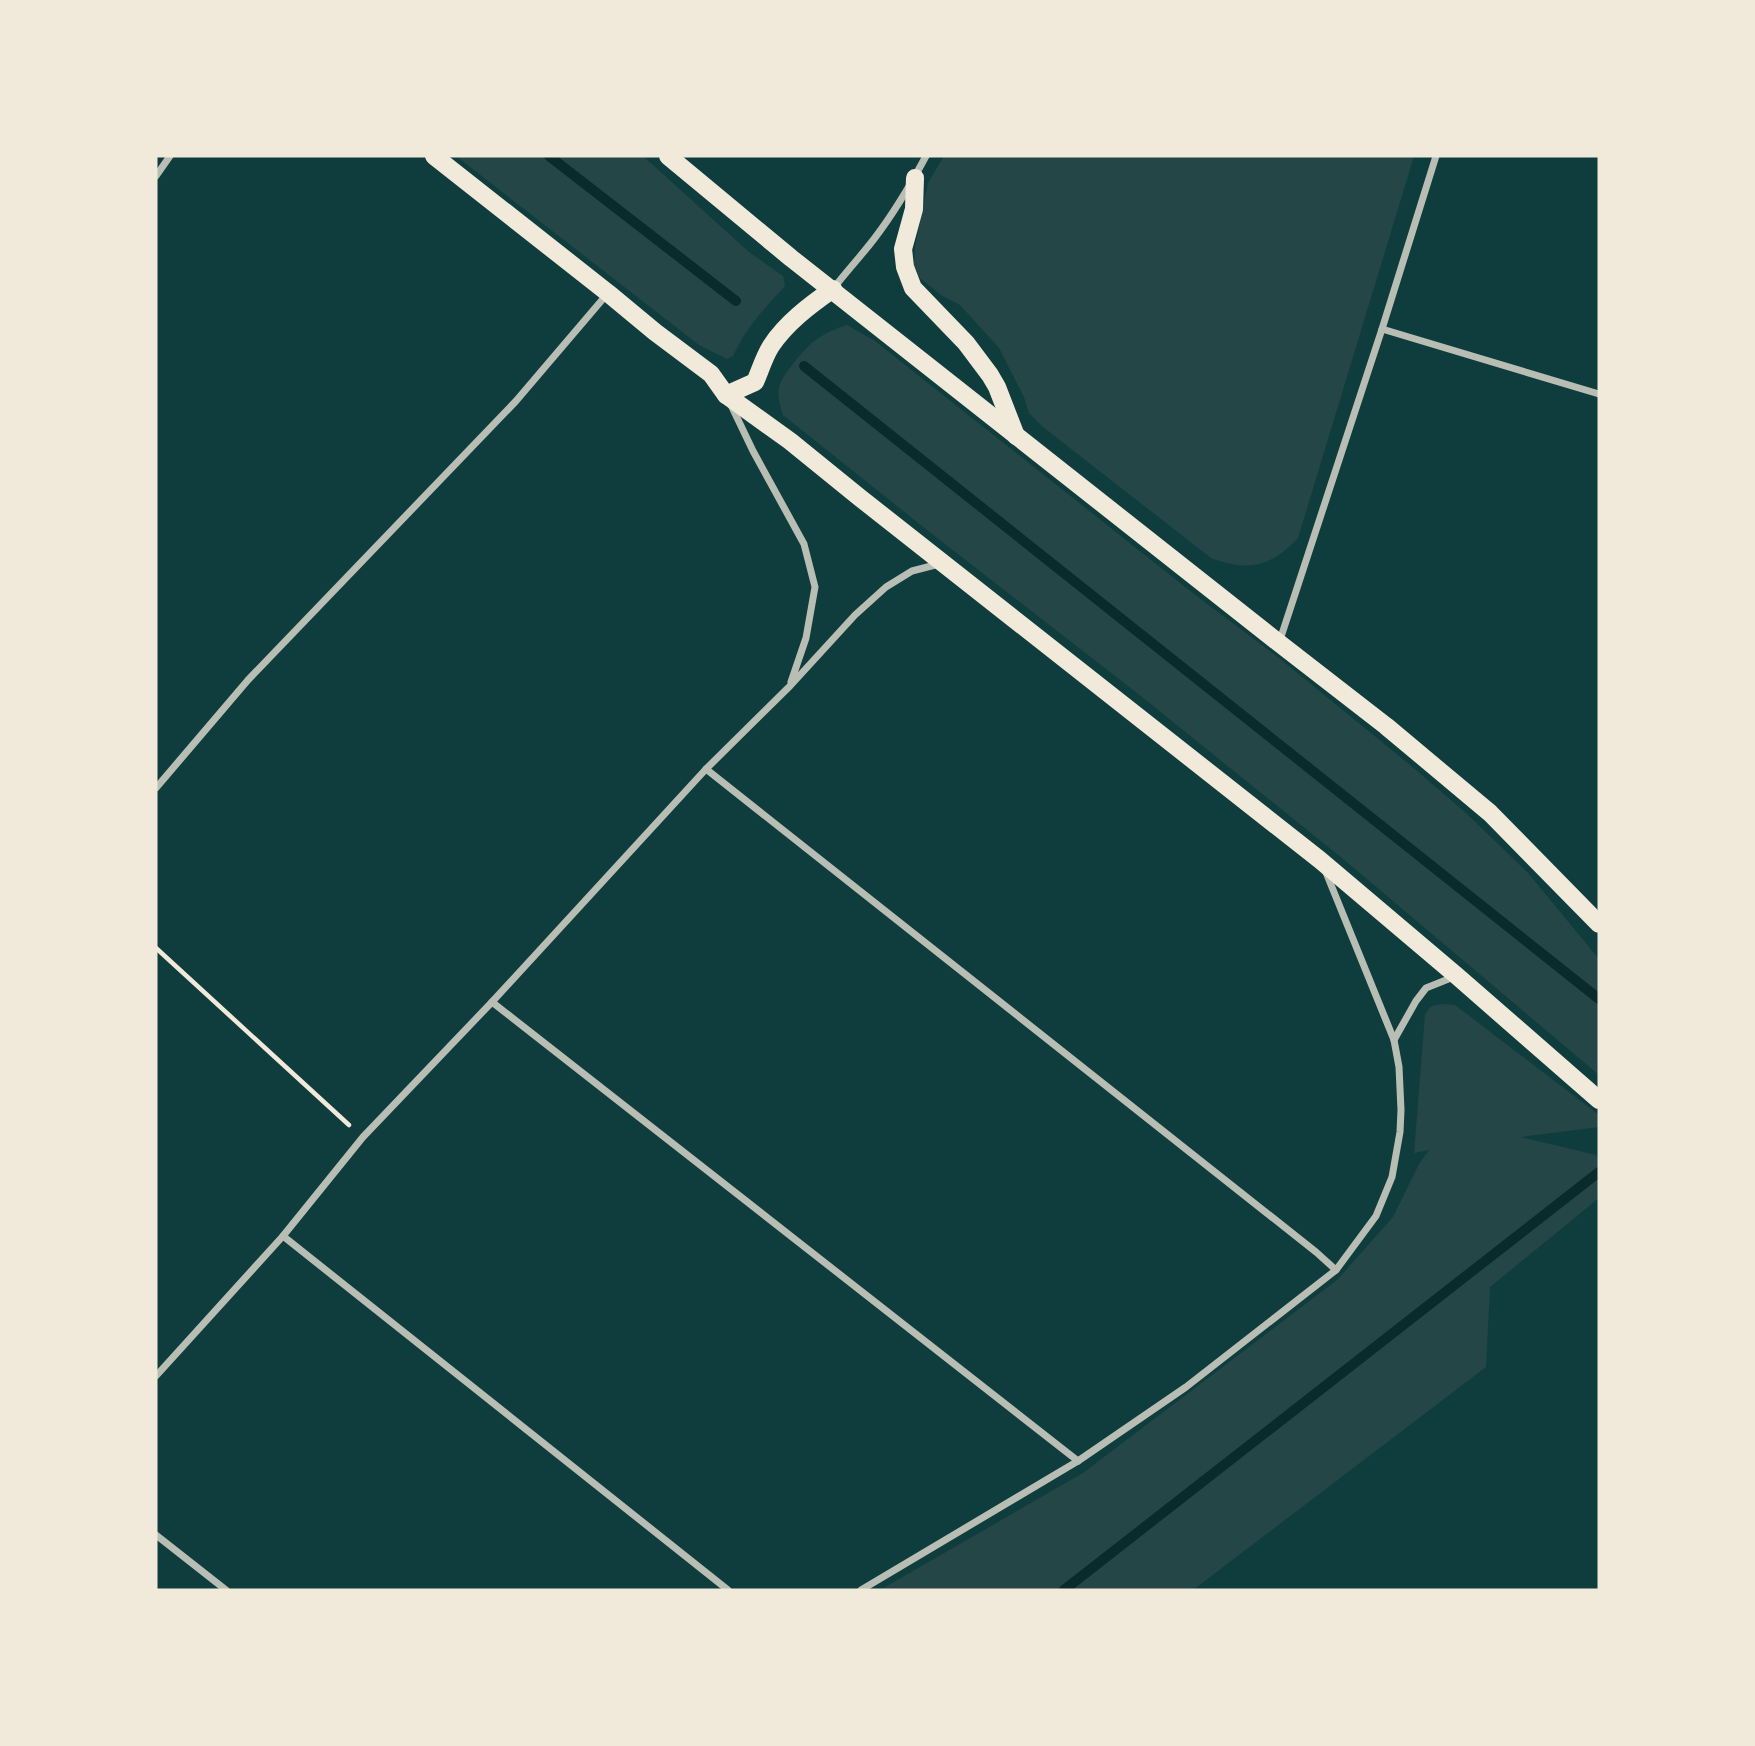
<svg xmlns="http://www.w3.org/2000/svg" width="1755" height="1746" font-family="Commissioner,sans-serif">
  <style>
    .green { fill: #244646 }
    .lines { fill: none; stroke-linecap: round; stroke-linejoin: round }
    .stream { stroke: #0a2a2b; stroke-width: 10 }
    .path { stroke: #f1e9da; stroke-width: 4.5 }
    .minor { stroke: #b8beb3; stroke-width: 7 }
    .primary { stroke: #f1e9da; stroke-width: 18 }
  </style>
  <rect width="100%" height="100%" fill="#0f3d3e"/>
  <g class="green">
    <path d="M456 156H643L749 252 783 276 785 286C763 310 747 326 733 356L727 359 699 345Z"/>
    <path d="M944 156H1414L1298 538C1271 567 1248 572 1211 558L1043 427 1029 413 1024 397 999 348 960 305 941 295 920 278 914 264 915 247 928 183Z"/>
    <path d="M847 325 875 341 1194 594 1279 658 1410 765 1466 813 1528 873 1599 959V1075L1342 858 1137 693 927 530 783 415C781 407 777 397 779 388 780 381 786 373 790 368 807 345 819 334 847 325Z"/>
    <path d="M1443 1004 1455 1005 1599 1115V1127L1521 1137 1596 1155 1599 1161V1198L1490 1287 1486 1367 1193 1590H880L1083 1473 1337 1280 1393 1217 1419 1164 1429 1150 1414 1153 1425 1015C1429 1006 1433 1005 1443 1004Z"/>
  </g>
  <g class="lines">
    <g class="stream">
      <path d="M549 156 736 301"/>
      <path d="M804 366 1599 999"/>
      <path d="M1064 1590 1599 1172"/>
    </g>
    <path class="path" d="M156 948 349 1125"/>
    <g class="minor">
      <path d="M156 176 170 156"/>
      <path d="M833 289C846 272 861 256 874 239 894 213 911 184 926 156"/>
      <path d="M1382 329 1599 394"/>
      <path d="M731 405 753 451 804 544 815 587 806 638 791 682"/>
      <path d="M1279 643 1382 329 1436 156"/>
      <path d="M706 769 1316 1252 1336 1270"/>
      <path d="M156 788 248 680 516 401 608 293"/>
      <path d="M492 1002 1078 1461"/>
      <path d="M1394 1040 1416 1001 1426 988 1456 976"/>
      <path d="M283 1236 728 1590"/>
      <path d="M156 1376 283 1236 363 1137 492 1002 706 769 790 686 855 615 886 587 912 571 939 564"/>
      <path d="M156 1535 226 1590"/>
      <path d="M861 1590 1078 1461 1186 1387 1336 1270 1376 1216 1392 1177 1400 1132 1401 1110 1399 1067 1394 1040 1325 870"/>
    </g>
    <g class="primary">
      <path d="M434 156 608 293 655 332 711 374 726 395 790 441 859 497 1320 860 1457 976 1599 1100"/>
      <path d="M668 156 791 258 1279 643 1386 726 1490 813 1599 924"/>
      <path d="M915 178 914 209 903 249 905 267 913 288 966 343 990 375 997 387 1016 436"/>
      <path d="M726 395 755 382C760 371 764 357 771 346 786 323 810 305 833 289"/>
    </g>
  </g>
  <rect width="1755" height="1746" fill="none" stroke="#f1e9da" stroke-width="315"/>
</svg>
